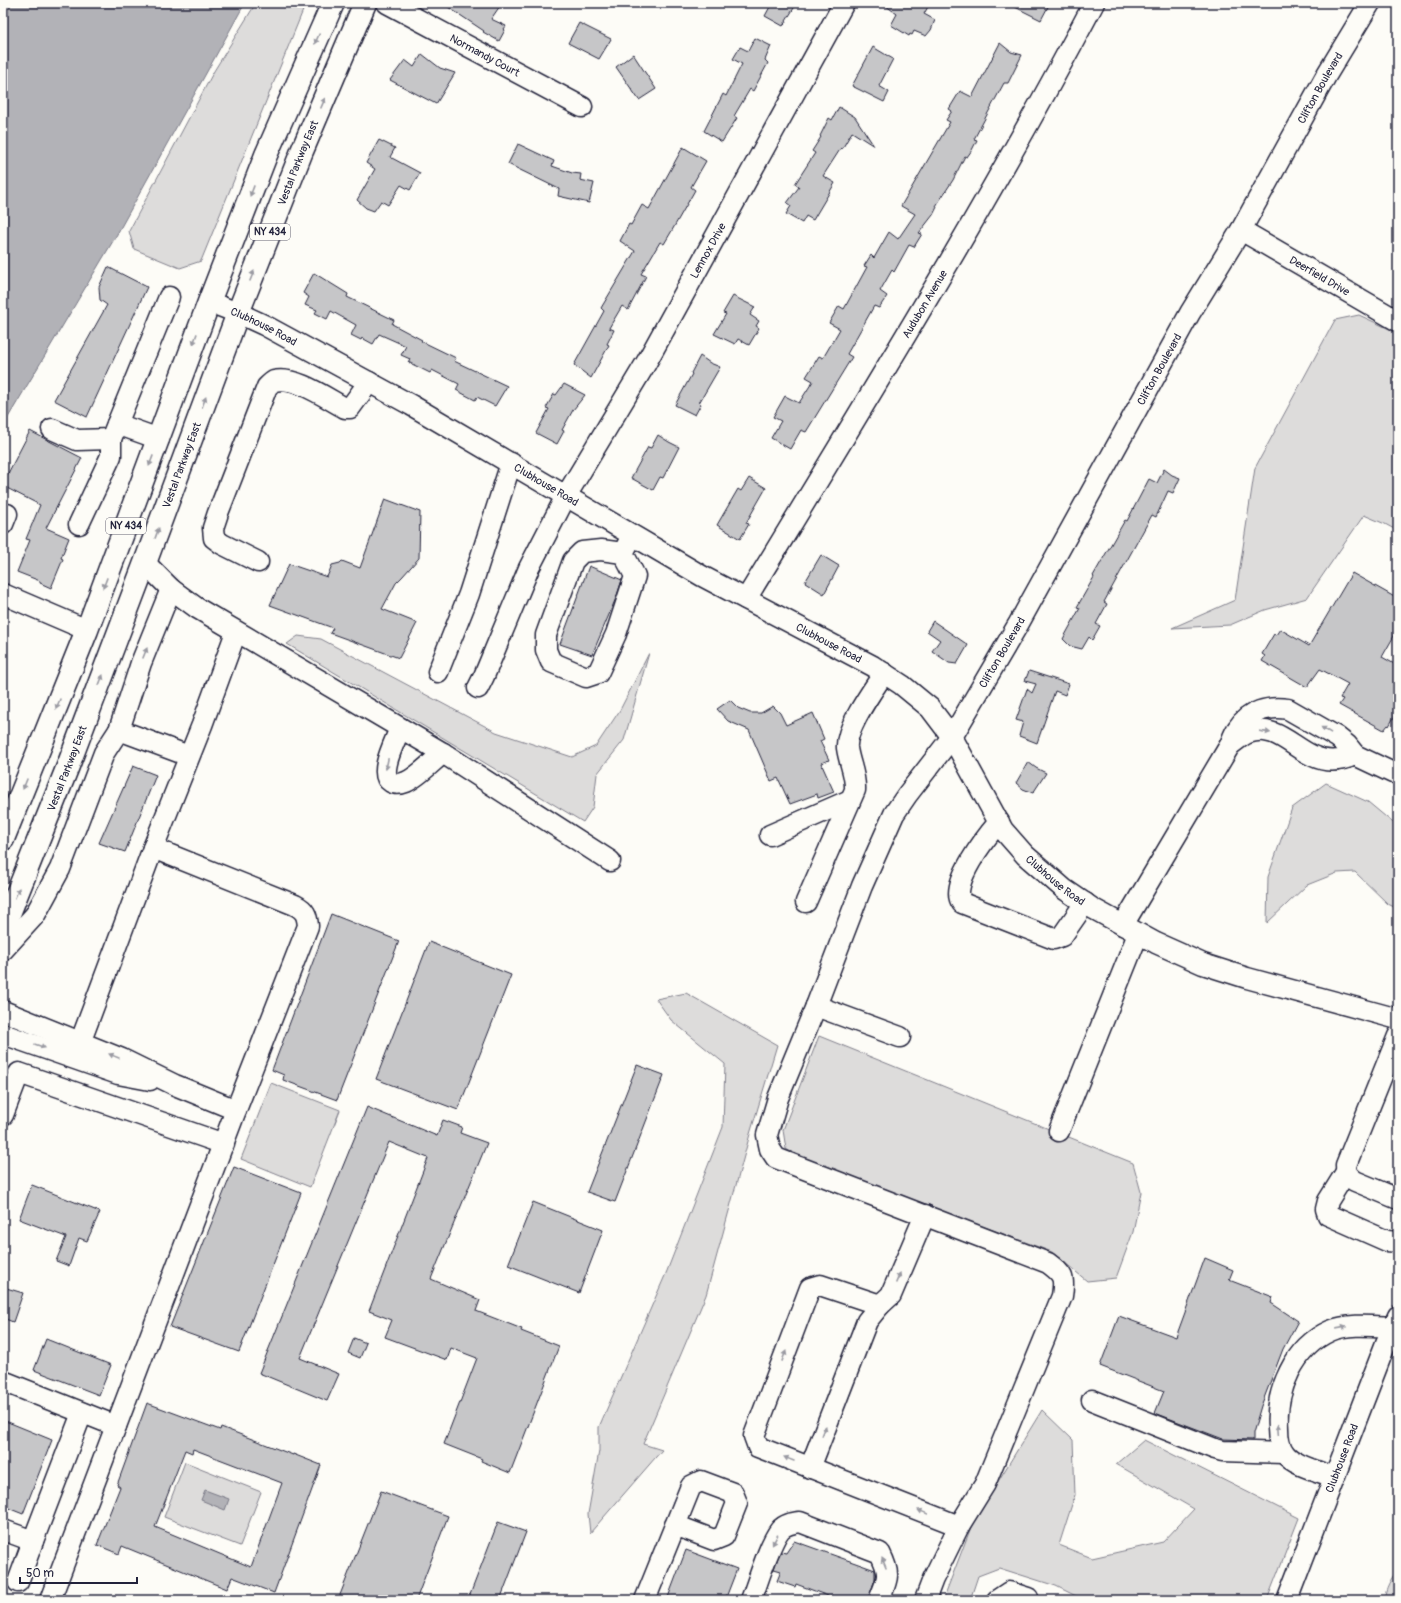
<svg xmlns="http://www.w3.org/2000/svg" width="1401" height="1603" font-family="Pangolin,sans-serif">
  <style>
    .green { fill: #dddcdb; stroke: #807f8b }
    .water { fill: #b2b2b7; stroke: #787885 }
    .building { fill: #c6c6c8; stroke: #22223b; fill-rule: evenodd }
    .lines { fill: none; stroke-linecap: round; stroke-linejoin: round }
    .minor-casing { stroke: #22223b; stroke-width: 23 }
    .major-casing { stroke: #22223b; stroke-width: 25 }
    .minor { stroke: #fdfcf7; stroke-width: 20 }
    .major { stroke: #fdfcf7; stroke-width: 22 }
    .oneway { fill: #9a9aa2 }
    .labels { text-anchor: middle; dominant-baseline: central; stroke-width: 3.5; stroke-linejoin: round; paint-order: stroke }
    .shield { fill: #fdfcf7; stroke: #646373; stroke-width: 1 }
    .shield-label { font-size: 10px; font-weight: bold; fill: #22223b }
    .street-label { font-size: 11px; fill: #22223b; stroke: #fdfcf7 }
  </style>
  <rect width="100%" height="100%" fill="#fdfcf7"/>
  <filter id="ink" filterUnits="userSpaceOnUse"><feTurbulence type="fractalNoise" baseFrequency=".025" numOctaves="2"/><feDisplacementMap in="SourceGraphic" scale="8" xChannelSelector="R" yChannelSelector="G"/><feConvolveMatrix kernelMatrix="1 2 1 2 8 2 1 2 1" color-interpolation-filters="sRGB"/></filter>
  <g filter="url(#ink)">
    <g class="green">
      <path d="M256 3H306L201 261 180 268 134 249 129 231 214 71Z"/>
      <path d="M1359 315 1398 333V531L1385 524 1364 515 1307 598 1265 610 1230 625 1172 628 1235 600 1255 468 1335 320Z"/>
      <path d="M298 636 321 639 496 732 572 757 596 746 620 710 649 653 624 740 597 774 593 807 583 822 287 644Z"/>
      <path d="M1326 783 1368 802 1398 827V909L1388 904 1355 872 1337 873 1307 885 1267 923 1268 877 1292 808Z"/>
      <path d="M686 993 777 1045 750 1134 706 1295 643 1444 662 1450 590 1533 588 1514 599 1451V1427L667 1271 723 1127 725 1064 671 1020 656 999Z"/>
      <path d="M819 1036 1133 1163 1141 1192 1133 1232 1116 1278 1087 1281 1052 1252 806 1161 786 1149 783 1130Z"/>
      <path d="M271 1083 340 1110 310 1187 241 1159Z"/>
      <path d="M1042 1410 1073 1440 1075 1495 1059 1545 1092 1558 1163 1542 1194 1509 1116 1464 1144 1440 1299 1518 1267 1600H1084L1056 1586 999 1568 978 1576 970 1600H943L973 1522Z"/>
      <path d="M185 1462 261 1492 240 1546 164 1517Z"/>
      <path d="M1398 1571V1600H1384C1386 1589 1390 1580 1398 1571Z"/>
    </g>
    <g class="water">
      <path d="M3 3H245L116 236 3 426Z"/>
      <path d="M205 1490 229 1499 225 1510 201 1500Z"/>
    </g>
    <g class="building">
      <path d="M442 3H502L491 19 506 26 504 29 505 30 499 41 483 32 484 31Z"/>
      <path d="M772 3H797L783 26 765 16Z"/>
      <path d="M882 3H930L924 14 935 20 931 30 926 36 914 31 912 35 910 34 909 36 891 25 897 14Z"/>
      <path d="M1007 3H1050L1041 20Z"/>
      <path d="M579 23 611 39 599 59 568 43Z"/>
      <path d="M755 38 771 46 765 60 768 63 753 91 750 89 734 116 737 118 722 142 704 131 723 94 726 96 742 64 733 59 740 47 748 51Z"/>
      <path d="M1000 43 1011 52 1022 55 1008 83H1004L974 139 977 140 972 150 967 157 965 156 953 180 936 206 937 207 933 215 919 233 922 234 914 247 909 245 894 272 892 270 880 291 887 296 879 308 874 306 847 354 852 357 806 432 801 430 790 449 771 438 781 421 773 417 785 396 799 403 813 381 806 377 819 356 823 358 840 329 829 323 839 306 844 309 867 267 864 266 871 255 874 258 889 232 898 239 915 214 901 206 950 122 946 120 952 111 949 109 960 91 972 97Z"/>
      <path d="M873 47 893 59 879 86 889 92 884 102 852 86Z"/>
      <path d="M422 54 440 68 455 73 436 104 390 80 405 60 414 67Z"/>
      <path d="M633 54 656 89 639 100 616 67Z"/>
      <path d="M839 107 855 117 874 146 852 132 842 149 841 148 823 176 835 183 813 220 806 216 802 223 786 214 791 206 787 203 799 187 795 184 815 153 812 151 821 137 820 136 829 118 832 120Z"/>
      <path d="M379 140 395 148 390 157 420 173 410 190 401 185 388 205 381 201 374 211 366 208 357 200 375 169 366 163Z"/>
      <path d="M518 144 554 161 552 166 572 173 581 174 580 180 594 183 589 203 558 196 559 189 508 164Z"/>
      <path d="M683 147 706 161 691 187 695 190 670 234 664 244 660 242 641 274 646 276 628 310 622 306 609 328 614 330 607 344 609 345 591 378 574 365 604 311 601 308 635 251 620 241 629 224 631 225 642 205 649 209Z"/>
      <path d="M108 267 147 287 87 417 54 400 107 305 100 300 99 287Z"/>
      <path d="M314 273 348 294 347 297 394 320 392 324 422 340 421 341 456 358 454 361 507 386 495 406 477 397 475 400 456 390 459 384 432 370 430 373 408 362 410 359 401 355 406 346 379 334 373 344 362 338 361 340 351 335 356 325 331 311 327 319 315 313 317 310 305 305 309 297 303 293Z"/>
      <path d="M733 296 755 307 750 315 759 321 756 326 759 328 749 345 738 339 735 344 714 334 726 314 723 313Z"/>
      <path d="M700 356 710 363 720 367 699 403 701 404 695 415 675 405 692 374 691 373Z"/>
      <path d="M564 384 585 395 573 410 562 430 564 431 557 444 536 433 549 409 546 408 554 394 556 395Z"/>
      <path d="M30 431 82 458 46 528 69 538 61 558 63 559 51 588 40 583V581L17 572 30 540 26 539 40 505 3 486V483Z"/>
      <path d="M658 435 669 442 679 447 663 478 660 477 653 490 631 478 648 447 651 448Z"/>
      <path d="M1164 469 1172 475 1180 478 1173 493 1168 491 1156 517 1152 515 1104 602 1107 604 1096 624 1100 626 1092 640 1089 637 1082 649 1070 646 1063 639 1080 608 1077 607 1094 577 1093 576 1125 520 1127 521 1149 479 1157 483Z"/>
      <path d="M749 478 766 488 746 523 749 524 740 539 717 525 738 489 741 491Z"/>
      <path d="M385 499 420 512 419 558 402 577 396 583 382 609 417 623 399 658 330 633 333 628 270 605 289 564 327 577 332 565 340 563 342 561 360 568Z"/>
      <path d="M821 555 839 566 824 594 805 582Z"/>
      <path d="M589 566 622 580 616 598 592 655 560 644Z"/>
      <path d="M1352 573 1398 599V629L1382 657 1398 666V710L1389 726 1388 725 1384 730 1339 705 1343 699 1340 698 1348 684 1320 669 1307 687 1262 661 1265 656 1262 654 1274 634 1276 635 1280 629 1309 646Z"/>
      <path d="M933 621 968 645 957 664 949 663 932 651 940 640 927 631Z"/>
      <path d="M1029 671 1069 684 1065 695 1055 691 1037 743 1019 736 1023 722 1016 720 1027 689 1032 693 1036 684 1025 681Z"/>
      <path d="M730 700 738 708 750 713H761L773 706 780 713 786 725 813 713 824 739 820 741 829 760 821 763 834 792 818 798 817 794 790 804 778 778 771 781 749 730 728 721 717 709Z"/>
      <path d="M1028 762 1036 768 1046 773 1033 793 1023 789 1016 783Z"/>
      <path d="M133 766 156 775 125 852 99 843Z"/>
      <path d="M331 914 399 941 337 1100 283 1080 284 1075 272 1070Z"/>
      <path d="M429 942 511 975 458 1110 376 1079Z"/>
      <path d="M637 1065 664 1075 615 1202 587 1192Z"/>
      <path d="M367 1107 437 1136 443 1120 462 1127 460 1133 487 1143 431 1279 480 1300 476 1311 522 1329 521 1331 559 1346 510 1473 481 1461 482 1459 444 1444 477 1358 451 1348 447 1360 385 1337 392 1320 369 1311 428 1158 389 1142 300 1358 339 1374 327 1401 259 1373Z"/>
      <path d="M234 1167 301 1193 239 1352 170 1327Z"/>
      <path d="M32 1185 100 1212 87 1241 79 1238 69 1266 56 1261 66 1237 19 1219Z"/>
      <path d="M533 1202 603 1230 579 1293 508 1265Z"/>
      <path d="M1205 1258 1233 1270 1229 1280 1273 1297 1271 1303 1298 1321 1283 1349 1261 1406 1253 1433V1440L1223 1439 1155 1413 1164 1391 1100 1366 1119 1316 1176 1337Z"/>
      <path d="M3 1287 23 1293 13 1322 3 1318Z"/>
      <path d="M354 1338 366 1343 360 1358 348 1353Z"/>
      <path d="M46 1339 111 1365 99 1395 34 1370Z"/>
      <path d="M147 1403 220 1430 221 1427 293 1455V1454L321 1465 274 1593 232 1577 227 1589 122 1546 119 1554 97 1545 120 1487 117 1485ZM193 1449 282 1483 251 1567 155 1527 185 1450 192 1453Z"/>
      <path d="M3 1420 52 1440 23 1514 3 1506Z"/>
      <path d="M381 1491 448 1516 416 1600H338Z"/>
      <path d="M498 1522 526 1532 500 1600H468Z"/>
      <path d="M794 1541 875 1570V1579L868 1600H827L828 1596 796 1584 795 1587 777 1581 781 1571 774 1569 778 1558 781 1552 786 1553Z"/>
      <path d="M686 1550 737 1569 725 1600H667Z"/>
    </g>
    <g class="lines">
      <g class="minor-casing">
        <g id="minor">
          <path id="s1" d="M387 3 582 107"/>
          <path id="s2" d="M1241 230 1398 321"/>
          <path id="s3" d="M209 302 238 313 264 325 411 405 702 576 873 666 902 685 930 708 952 737 1003 830 1025 855 1064 889 1092 908 1156 943 1203 964 1247 978 1398 1019"/>
          <path d="M52 429 77 440 111 439"/>
          <path d="M159 439 117 424 169 297"/>
          <path d="M3 524 7 514"/>
          <path d="M79 524 111 456V439L117 424"/>
          <path d="M623 553 601 550 582 552 573 561 546 635V650L551 662 586 677 598 673 616 634 635 576 623 553 632 536"/>
          <path d="M258 562 222 544 214 538 213 528 218 513 267 387C269 385 272 382 274 381 296 376 326 398 345 408H350L369 382"/>
          <path d="M145 563 171 589 197 608 443 753 610 861"/>
          <path d="M3 594 87 630"/>
          <path id="s4" d="M746 599C866 402 987 206 1094 3"/>
          <path d="M438 672 469 594 511 463"/>
          <path id="s5" d="M478 688 484 676 529 568 566 496 646 363 844 3"/>
          <path d="M400 728C396 740 377 774 391 782 396 785 401 784 406 782 418 777 432 762 443 753"/>
          <path d="M119 730 189 756"/>
          <path d="M1230 745C1236 741 1242 735 1248 733 1274 723 1292 747 1313 756 1327 763 1342 761 1355 755"/>
          <path d="M999 822C987 836 948 885 962 903L1054 939 1062 936 1085 903"/>
          <path d="M770 835 850 800"/>
          <path d="M806 902 855 790C856 775 849 763 847 748 845 728 873 690 884 673"/>
          <path d="M1123 925 1230 745C1232 740 1234 733 1238 728 1249 711 1268 706 1288 709L1337 737 1347 745 1355 755 1393 773 1398 774"/>
          <path d="M3 950 35 915 60 869 104 753 119 730 141 663 171 589"/>
          <path d="M816 1006 900 1037"/>
          <path d="M3 1011 122 1059 175 1085 236 1110"/>
          <path d="M3 1034 118 1074 150 1080"/>
          <path d="M1398 1036 1346 1165C1346 1173 1348 1176 1355 1181L1398 1199"/>
          <path d="M80 1043 153 848 202 725 236 632"/>
          <path d="M3 1115 19 1073 224 1144"/>
          <path d="M1059 1131 1138 934"/>
          <path d="M1346 1172 1328 1201 1326 1209 1328 1215 1387 1241 1398 1242"/>
          <path d="M880 1305 820 1285 810 1288 754 1436 758 1447 959 1526"/>
          <path d="M3 1381 116 1426"/>
          <path d="M1092 1400 1215 1449 1222 1451 1284 1453"/>
          <path d="M810 1468 867 1321 880 1305 891 1295 925 1215"/>
          <path d="M1334 1477C1321 1472 1294 1466 1285 1454 1279 1447 1278 1437 1278 1428 1275 1391 1294 1347 1330 1331 1348 1323 1373 1326 1393 1327"/>
          <path d="M3 1530 33 1541 82 1413"/>
          <path d="M18 1582 33 1541"/>
          <path d="M50 1600 236 1110 308 926C307 915 305 910 295 905L153 848"/>
          <path d="M645 1600 691 1486 701 1481 733 1493 737 1503 724 1536 714 1540 675 1525"/>
          <path d="M751 1600C758 1582 769 1544 780 1530 785 1524 792 1523 800 1522L880 1553C891 1575 888 1578 879 1600"/>
          <path id="s6" d="M925 1600 933 1579 959 1526 985 1484 1062 1296C1065 1277 1063 1274 1048 1263L776 1158 770 1149 767 1135 778 1098 816 1006 862 886 894 814 907 795 952 737 1019 623 1190 313 1241 230 1327 74 1370 3"/>
          <path d="M997 1600 1009 1592 1028 1598V1600"/>
          <path id="s7" d="M1287 1600 1386 1343 1398 1316"/>
        </g>
      </g>
      <g class="major-casing">
        <g id="major">
          <path d="M3 839 87 630 209 302 266 155 333 3"/>
          <path id="s8" d="M3 929 68 766 145 563 238 313 302 151 365 3"/>
        </g>
      </g>
      <use href="#minor" class="minor"/>
      <use href="#major" class="major"/>
    </g>
    <defs><path id="oneway-solid" d="M-6-.8H1V-3.2L6.5 0L1 3.2V.8H-6Z"/></defs>
    <g class="oneway">
      <use href="#oneway-solid" transform="translate(317 39) rotate(114)"/>
      <use href="#oneway-solid" transform="translate(323 103) rotate(-67)"/>
      <use href="#oneway-solid" transform="translate(252 191) rotate(111)"/>
      <use href="#oneway-solid" transform="translate(252 276) rotate(-68)"/>
      <use href="#oneway-solid" transform="translate(195 339) rotate(110)"/>
      <use href="#oneway-solid" transform="translate(204 402) rotate(-70)"/>
      <use href="#oneway-solid" transform="translate(151 461) rotate(111)"/>
      <use href="#oneway-solid" transform="translate(157 533) rotate(-70)"/>
      <use href="#oneway-solid" transform="translate(105 583) rotate(111)"/>
      <use href="#oneway-solid" transform="translate(145 653) rotate(-68)"/>
      <use href="#oneway-solid" transform="translate(101 680) rotate(-69)"/>
      <use href="#oneway-solid" transform="translate(58 704) rotate(112)"/>
      <use href="#oneway-solid" transform="translate(1326 730) rotate(-149)"/>
      <use href="#oneway-solid" transform="translate(1265 732) rotate(8)"/>
      <use href="#oneway-solid" transform="translate(387 764) rotate(102)"/>
      <use href="#oneway-solid" transform="translate(25 784) rotate(112)"/>
      <use href="#oneway-solid" transform="translate(17 893) rotate(-68)"/>
      <use href="#oneway-solid" transform="translate(40 1046) rotate(20)"/>
      <use href="#oneway-solid" transform="translate(114 1056) rotate(-158)"/>
      <use href="#oneway-solid" transform="translate(898 1278) rotate(-67)"/>
      <use href="#oneway-solid" transform="translate(1341 1328) rotate(-10)"/>
      <use href="#oneway-solid" transform="translate(784 1356) rotate(-69)"/>
      <use href="#oneway-solid" transform="translate(1278 1430) rotate(-94)"/>
      <use href="#oneway-solid" transform="translate(824 1431) rotate(-69)"/>
      <use href="#oneway-solid" transform="translate(789 1459) rotate(-158)"/>
      <use href="#oneway-solid" transform="translate(923 1512) rotate(-158)"/>
      <use href="#oneway-solid" transform="translate(775 1540) rotate(118)"/>
      <use href="#oneway-solid" transform="translate(884 1563) rotate(-112)"/>
    </g>
  </g>
  <g class="labels">
    <g class="shield">
      <rect x="250" y="224" width="40" height="16" rx="3"/>
      <rect x="106" y="518" width="40" height="16" rx="3"/>
    </g>
    <g class="shield-label">
      <text x="270" y="232">NY 434</text>
      <text x="126" y="526">NY 434</text>
    </g>
    <g class="street-label">
      <text stroke="none"><textPath href="#s1" startOffset="111">Normandy Court</textPath></text>
      <text stroke="none"><textPath href="#s6" startOffset="1878">Clifton Boulevard</textPath></text>
      <text stroke="none"><textPath href="#s8" startOffset="821">Vestal Parkway East</textPath></text>
      <text stroke="none"><textPath href="#s5" startOffset="495">Lennox Drive</textPath></text>
      <text stroke="none"><textPath href="#s2" startOffset="91">Deerfield Drive</textPath></text>
      <text stroke="none"><textPath href="#s4" startOffset="345">Audubon Avenue</textPath></text>
      <text stroke="none"><textPath href="#s3" startOffset="60">Clubhouse Road</textPath></text>
      <text stroke="none"><textPath href="#s6" startOffset="1554">Clifton Boulevard</textPath></text>
      <text stroke="none"><textPath href="#s8" startOffset="497">Vestal Parkway East</textPath></text>
      <text stroke="none"><textPath href="#s3" startOffset="384">Clubhouse Road</textPath></text>
      <text stroke="none"><textPath href="#s3" startOffset="708">Clubhouse Road</textPath></text>
      <text stroke="none"><textPath href="#s6" startOffset="1230">Clifton Boulevard</textPath></text>
      <text stroke="none"><textPath href="#s8" startOffset="173">Vestal Parkway East</textPath></text>
      <text stroke="none"><textPath href="#s3" startOffset="1044">Clubhouse Road</textPath></text>
      <text stroke="none"><textPath href="#s7" startOffset="152">Clubhouse Road</textPath></text>
    </g>
  </g>
  <rect width="1401" height="1603" fill="none" stroke="#fdfcf7" stroke-width="16"/>
  <rect x="8" y="8" width="1385" height="1587" fill="none" stroke="#22223b" stroke-width="1.5" filter="url(#ink)"/>
  <path d="M20 1577v6h117v-6" fill="none" stroke="#22223b" stroke-width="2"/>
  <text x="26" y="1577" font-size="12" fill="#22223b" stroke="#fdfcf7" stroke-width="3" paint-order="stroke">50 m</text>
</svg>
